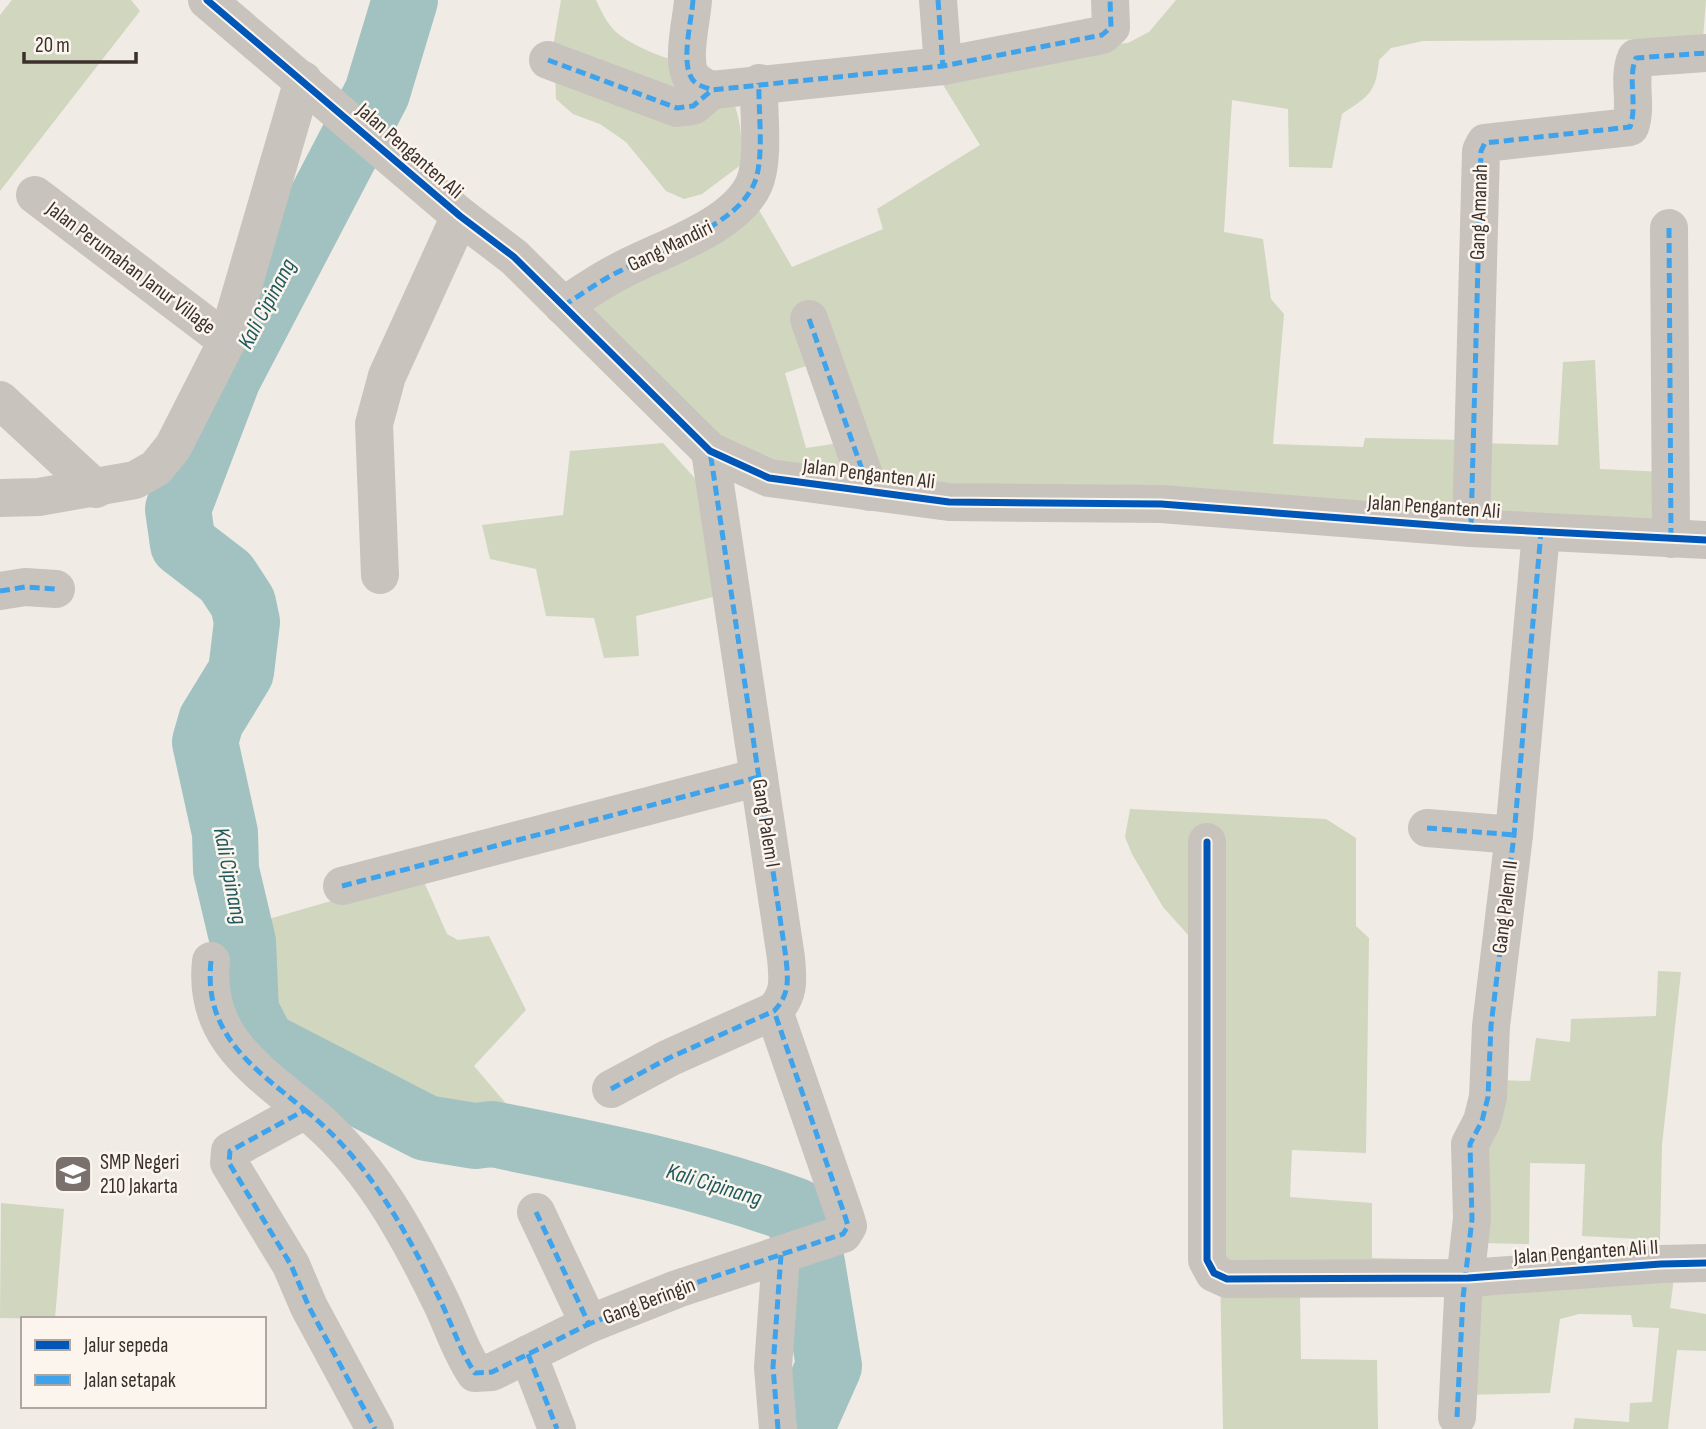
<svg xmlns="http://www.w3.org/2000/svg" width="1706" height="1429" font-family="'Sofia Sans Condensed',sans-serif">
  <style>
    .green { fill: #d1d6bf }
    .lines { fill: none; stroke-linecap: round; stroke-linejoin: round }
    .river { stroke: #a1c2c1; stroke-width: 66 }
    .minor { stroke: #c9c3be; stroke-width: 38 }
    .quiet { stroke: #3fa3eb; stroke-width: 5; stroke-dasharray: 10 5; stroke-linecap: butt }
    .cycleway-casing { stroke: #fbf5ee; stroke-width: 11 }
    .cycleway { stroke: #0057b8; stroke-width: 7 }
    .labels { text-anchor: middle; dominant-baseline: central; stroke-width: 5; stroke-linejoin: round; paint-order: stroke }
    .street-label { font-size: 21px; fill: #3b302b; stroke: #fbf5ee }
    .poi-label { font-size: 21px; fill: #3b302b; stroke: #fbf5ee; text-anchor: start }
    .water-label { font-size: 23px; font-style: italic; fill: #1f5a5e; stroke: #fbf5ee }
  </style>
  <rect width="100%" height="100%" fill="#f0ebe5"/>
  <g class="green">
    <path d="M12 0H131L140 11 0 191V15Z"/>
    <path d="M561 0H596C602 13 609 28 621 36 643 52 682 65 708 66 738 92 743 127 742 164L702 194 684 199 666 191 626 142 600 124 573 114 556 99 554 41Z"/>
    <path d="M1176 0H1706L1703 39 1423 41 1391 48 1379 60C1376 94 1368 96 1342 114L1332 168 1289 167 1288 109 1232 100 1224 232 1263 239 1271 299 1284 314 1273 444 1363 447 1365 438 1467 440 1468 511 873 490 818 362 785 373 806 448 846 442 863 487 726 470 569 302 748 191 792 267 883 229 877 209 980 145 937 75 1075 47 1128 43 1149 32Z"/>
    <path d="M1595 360 1600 469 1666 472 1667 519 1474 511 1478 443 1558 445 1563 362Z"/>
    <path d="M663 443 701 485 717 596 636 616 639 656 604 658 594 618 546 616 536 569 490 559 482 525 563 515 570 451Z"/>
    <path d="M1130 809 1326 819 1356 838V926L1369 938 1366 1153 1292 1150 1290 1197 1372 1203V1258L1457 1260 1300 1296 1301 1359 1377 1360 1378 1429H1223L1217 1105 1198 946 1163 907 1132 854 1125 837Z"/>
    <path d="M421 875 447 934 458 940 489 936 526 1010 474 1066 515 1114C509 1116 501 1121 495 1121 474 1123 303 1060 288 1046 262 1022 258 957 255 923Z"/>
    <path d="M1658 971 1681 972 1662 1145 1660 1240 1582 1236 1585 1164 1530 1163 1529 1244 1481 1243 1482 1137 1496 1080 1530 1081 1536 1038 1570 1042 1571 1019 1656 1016Z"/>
    <path d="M1 1203 64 1209 55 1319 0 1318Z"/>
    <path d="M1676 1263 1670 1308 1706 1314V1351L1677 1350 1668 1429H1573L1575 1418 1629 1422 1630 1403 1652 1402 1659 1328 1633 1327 1631 1315 1579 1314 1560 1319 1550 1393 1463 1395 1466 1322 1486 1287Z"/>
  </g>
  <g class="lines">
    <path class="river" d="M405 0 377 93 228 378 178 509 183 544 226 577 243 603 247 622 241 672 211 721 205 742 225 833 226 870 243 942 246 1011 263 1044 426 1128 475 1136 492 1134C596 1155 697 1174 796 1211L812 1263 829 1366 801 1429"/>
    <g class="minor">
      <path d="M207 0 460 216 514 257 710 451 769 478 949 502 1161 504 1471 528 1706 540"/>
      <path d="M693 0C692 20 678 70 696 83 700 86 707 88 712 90L943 66 1102 35 1111 27 1110 0"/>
      <path d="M938 0 943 66"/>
      <path d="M548 60 677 108 693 106 712 90"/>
      <path d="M35 195 227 341"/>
      <path d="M1669 228 1671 539"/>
      <path d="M563 306C582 294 601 280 622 270 661 249 735 227 754 184 765 159 758 111 759 83"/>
      <path d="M809 319 870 492"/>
      <path d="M0 400 96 489"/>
      <path d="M0 498 39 497 135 480 156 468 173 447 227 341 303 80"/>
      <path d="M1471 528 1481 151 1485 143 1630 127C1638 104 1627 79 1636 58L1706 53"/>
      <path d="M380 575 374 424 387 376 460 216"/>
      <path d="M0 591 25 587 56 589"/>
      <path d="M1427 828 1514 835"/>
      <path d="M1207 842V1260L1214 1273 1227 1279 1468 1278 1661 1264 1706 1263"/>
      <path d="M342 886 759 777"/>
      <path d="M211 961C203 1035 254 1068 305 1110L230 1151 229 1163 291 1265 309 1307 375 1429"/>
      <path d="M611 1089 669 1058 774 1011C790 994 788 980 786 958L710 451"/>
      <path d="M305 1110C367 1159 406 1230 440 1300 452 1324 460 1351 475 1373L492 1372 589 1324"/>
      <path d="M536 1212 589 1324 677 1289 843 1234 848 1226 845 1216 774 1011"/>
      <path d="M528 1354 557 1429"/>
      <path d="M1457 1417 1463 1298 1472 1219 1470 1144 1482 1121 1488 1097 1491 1026 1514 835 1541 532"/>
      <path d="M778 1429 773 1367 781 1255"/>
    </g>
    <g class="quiet">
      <path d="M693 0C692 20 678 70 696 83 700 86 707 88 712 90L943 66 1102 35 1111 27 1110 0"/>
      <path d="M938 0 943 66"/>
      <path d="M548 60 677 108 693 106 712 90"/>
      <path d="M1669 228 1671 539"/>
      <path d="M563 306C582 294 601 280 622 270 661 249 735 227 754 184 765 159 758 111 759 83"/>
      <path d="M809 319 870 492"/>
      <path d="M1471 528 1481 151 1485 143 1630 127C1638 104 1627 79 1636 58L1706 53"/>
      <path d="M0 591 25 587 56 589"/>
      <path d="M1427 828 1514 835"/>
      <path d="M342 886 759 777"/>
      <path d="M211 961C203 1035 254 1068 305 1110L230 1151 229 1163 291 1265 309 1307 375 1429"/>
      <path d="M611 1089 669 1058 774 1011C790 994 788 980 786 958L710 451"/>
      <path d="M305 1110C367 1159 406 1230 440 1300 452 1324 460 1351 475 1373L492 1372 589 1324"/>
      <path d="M536 1212 589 1324 677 1289 843 1234 848 1226 845 1216 774 1011"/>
      <path d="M528 1354 557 1429"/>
      <path d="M1457 1417 1463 1298 1472 1219 1470 1144 1482 1121 1488 1097 1491 1026 1514 835 1541 532"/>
      <path d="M778 1429 773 1367 781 1255"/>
    </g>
    <g class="cycleway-casing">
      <g id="cycleway">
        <path d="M207 0 460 216 514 257 710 451 769 478 949 502 1161 504 1471 528 1706 540"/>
        <path d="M1207 842V1260L1214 1273 1227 1279 1468 1278 1661 1264 1706 1263"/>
      </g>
    </g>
    <use href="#cycleway" class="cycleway"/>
  </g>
  <defs>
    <g id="school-square" transform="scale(2.0125)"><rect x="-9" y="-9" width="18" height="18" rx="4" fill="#7a716c" stroke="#fbf5ee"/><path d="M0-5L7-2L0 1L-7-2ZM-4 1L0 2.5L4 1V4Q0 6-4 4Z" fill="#fff"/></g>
  </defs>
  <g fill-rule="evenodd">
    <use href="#school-square" x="73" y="1174"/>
  </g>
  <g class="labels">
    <g class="street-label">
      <text transform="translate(410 151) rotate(41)">Jalan Penganten Ali</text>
      <text transform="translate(1479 212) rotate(-88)">Gang Amanah</text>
      <text transform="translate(670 246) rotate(-26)">Gang Mandiri</text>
      <text transform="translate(131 268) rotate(37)">Jalan Perumahan Janur Village</text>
      <text transform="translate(869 474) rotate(7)">Jalan Penganten Ali</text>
      <text transform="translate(1434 507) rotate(4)">Jalan Penganten Ali</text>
      <text transform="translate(766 823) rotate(81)">Gang Palem I</text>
      <text transform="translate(1505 907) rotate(-83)">Gang Palem II</text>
      <text transform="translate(1586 1252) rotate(-4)">Jalan Penganten Ali II</text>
      <text transform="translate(649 1301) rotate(-21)">Gang Beringin</text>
    </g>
    <g class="poi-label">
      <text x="100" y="1162">SMP Negeri<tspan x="100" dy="24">210 Jakarta</tspan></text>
    </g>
    <g class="water-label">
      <text transform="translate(267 304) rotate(-62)">Kali Cipinang</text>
      <text transform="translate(230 876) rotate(79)">Kali Cipinang</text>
      <text transform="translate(714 1185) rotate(17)">Kali Cipinang</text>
    </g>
  </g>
  <rect x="21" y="1317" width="245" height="91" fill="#fbf5ee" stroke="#aea6a0" stroke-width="2"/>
  <rect x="35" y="1340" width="35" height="10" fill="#0057b8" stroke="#aea6a0" stroke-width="2"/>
  <text x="84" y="1352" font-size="21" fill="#3b302b">Jalur sepeda</text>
  <rect x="35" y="1375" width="35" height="10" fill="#3fa3eb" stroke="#aea6a0" stroke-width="2"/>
  <text x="84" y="1387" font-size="21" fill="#3b302b">Jalan setapak</text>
  <path d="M24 52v10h112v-10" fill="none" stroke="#3b302b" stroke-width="3.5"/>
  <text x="35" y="52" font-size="21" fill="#3b302b" stroke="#fbf5ee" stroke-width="5" paint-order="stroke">20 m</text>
</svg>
